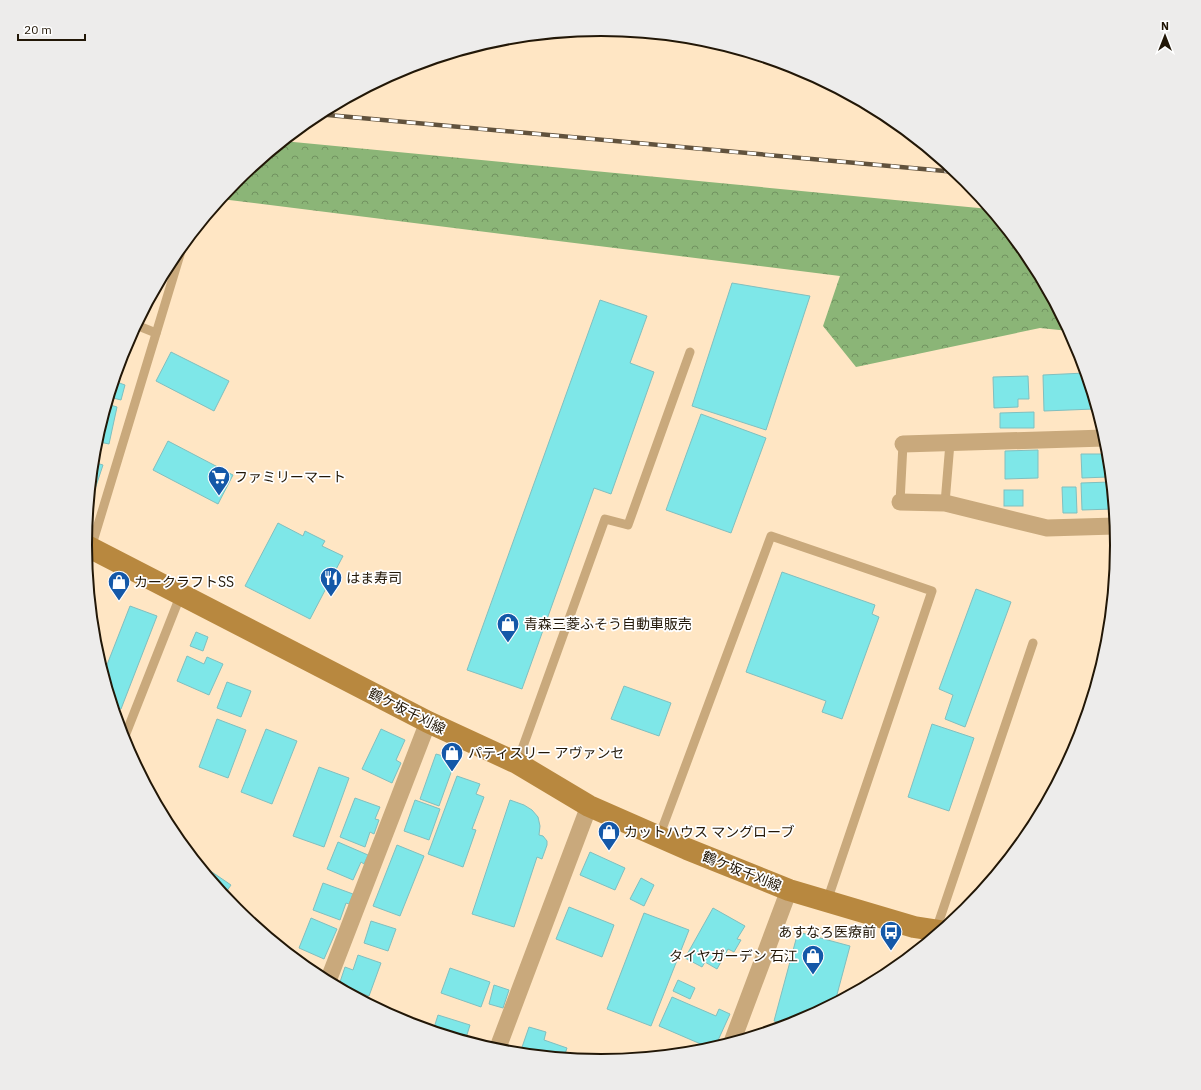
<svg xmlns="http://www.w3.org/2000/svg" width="1201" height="1090" font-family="'IBM Plex Sans','Noto Sans JP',sans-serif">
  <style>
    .forest { fill: url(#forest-crowns) }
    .building { fill: #7ee7e8; stroke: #80bfbf }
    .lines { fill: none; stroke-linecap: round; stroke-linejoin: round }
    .lane { stroke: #c9a97c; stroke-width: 9 }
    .street { stroke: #c9a97c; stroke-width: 17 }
    .secondary { stroke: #b8883f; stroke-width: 22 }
    .rail-casing { stroke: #61523d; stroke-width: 4.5 }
    .rail { stroke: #fff; stroke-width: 3; stroke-dasharray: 9; stroke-linecap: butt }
    .labels { text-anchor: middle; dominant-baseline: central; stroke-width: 3.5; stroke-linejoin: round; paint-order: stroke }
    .poi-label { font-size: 14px; fill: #221707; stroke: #fff; text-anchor: start }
    .street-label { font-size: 14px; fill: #221707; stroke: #fff }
    .rim { fill: none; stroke: #221707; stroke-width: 2 }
  </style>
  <defs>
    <pattern id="forest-crowns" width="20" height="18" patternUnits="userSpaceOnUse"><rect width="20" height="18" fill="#8bb577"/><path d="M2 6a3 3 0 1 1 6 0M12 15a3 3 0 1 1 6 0" fill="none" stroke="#719260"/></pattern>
  </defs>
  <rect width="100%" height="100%" fill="#ffe6c4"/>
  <path class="forest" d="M283 141 989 209 1030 259 1069 331 1040 328 856 367 823 326 840 276 221 199 236 180Z"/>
  <g class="building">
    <path d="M732 283 810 296 766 430 692 406Z"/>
    <path d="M600 300 647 316 630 363 654 372 611 494 594 488 522 689 467 670Z"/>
    <path d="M171 352 229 381 214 411 156 381Z"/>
    <path d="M1085 373 1094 403V409L1044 411 1043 375Z"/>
    <path d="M1028 376 1029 399H1018V407L994 408 993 377Z"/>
    <path d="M114 381 125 385 121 400 109 397Z"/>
    <path d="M107 404 117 407 109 444 95 441Z"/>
    <path d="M1034 412V428H1000V413Z"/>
    <path d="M701 414 766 438 731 533 666 510Z"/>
    <path d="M168 441 233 475 218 504 153 470Z"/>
    <path d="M1038 450V478L1005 479V451Z"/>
    <path d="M1081 454H1108V477L1082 478Z"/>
    <path d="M93 462 103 465 92 498 89 497Z"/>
    <path d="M1110 482 1113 509 1082 510 1081 483Z"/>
    <path d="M1062 487H1076L1077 513H1063Z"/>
    <rect x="1004" y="490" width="19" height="16"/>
    <path d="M278 523 303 536 305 531 325 541 322 546 343 556 310 619 245 586Z"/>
    <path d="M782 572 875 605 872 614 879 617 842 719 822 712 826 701 746 672Z"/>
    <path d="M976 589 1011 602 965 727 945 719 953 695 939 689Z"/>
    <path d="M130 606 157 616 121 709 113 706 103 675Z"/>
    <path d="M196 632 208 637 203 651 190 646Z"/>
    <path d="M187 656 204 664 207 657 223 664 209 695 177 681Z"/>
    <path d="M227 682 251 691 241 717 217 708Z"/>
    <path d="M624 686 671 703 659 736 611 719Z"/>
    <path d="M217 719 246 730 228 778 199 767Z"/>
    <path d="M932 724 974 738 949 811 908 797Z"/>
    <path d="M266 729 297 741 272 804 241 792Z"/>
    <path d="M381 729 405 740 396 760 401 763 392 783 362 769Z"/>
    <path d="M436 754 450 758 453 767 439 806 420 799Z"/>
    <path d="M319 767 349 778 324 847 293 836Z"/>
    <path d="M457 776 480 784 476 794 484 797 472 829 476 830 463 867 428 854Z"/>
    <path d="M355 798 380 807 375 819 379 820 374 834 370 832 365 847 340 837Z"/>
    <path d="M415 800 440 809 429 840 404 831Z"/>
    <path d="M510 800 524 805 532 810 538 817 540 826 539 835 543 836 547 841V845L542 859 537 857 514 927 472 914Z"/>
    <path d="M338 842 368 855 364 864 361 862 353 880 327 869Z"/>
    <path d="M397 845 424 856 400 916 373 906Z"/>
    <path d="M590 852 625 868 615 890 580 875Z"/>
    <path d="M209 870 231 885 224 895 206 874Z"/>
    <path d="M641 878 654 885 644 906 630 899Z"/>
    <path d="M323 883 353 894 349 904 346 903 340 920 313 910Z"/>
    <path d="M569 907 614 925 602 957 556 939Z"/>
    <path d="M713 908 745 926 737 939 741 940 734 952 728 949 717 969 705 962 702 967 685 958Z"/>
    <path d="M644 913 689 930 651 1026 607 1009Z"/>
    <path d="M311 918 337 929 324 959 299 948Z"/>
    <path d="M371 921 396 929 388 951 364 943Z"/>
    <path d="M798 932 850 946 835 1002 798 1022 788 1025 774 1021Z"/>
    <path d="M358 955 381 963 369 996 339 985 345 967 353 970Z"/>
    <path d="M450 968 490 982 481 1007 441 993Z"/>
    <path d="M678 980 695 988 690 999 673 991Z"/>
    <path d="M494 985 509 990 503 1008 489 1004Z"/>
    <path d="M672 997 716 1016 719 1009 730 1014 715 1047 710 1048 659 1026Z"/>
    <path d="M438 1015 470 1025 465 1041 433 1031Z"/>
    <path d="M529 1027 546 1032 544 1040 567 1048 564 1057 520 1053Z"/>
  </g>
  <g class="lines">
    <g class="lane">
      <path d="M136 325 156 333"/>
      <path d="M900 502 903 444"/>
      <path d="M945 503 950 443"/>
      <path d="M91 548 182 248"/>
      <path d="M123 741 181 594"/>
      <path d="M517 763 605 519 628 525 690 352"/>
      <path d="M659 837 771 536 932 591 827 901"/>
      <path d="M936 930 1033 643"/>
    </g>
    <g class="street">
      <path d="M903 444 1105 438"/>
      <path d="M900 502 945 503 1047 528 1115 526"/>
      <path d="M328 981 428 722"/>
      <path d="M732 1042 789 890"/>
      <path d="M497 1050 589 806"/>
    </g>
    <path class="secondary" d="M85 545 428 722 517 763 589 806 687 849 789 890 914 927 940 931"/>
    <g class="rail-casing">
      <path id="rail" d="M317 114 956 172"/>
    </g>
    <use href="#rail" class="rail"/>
  </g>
  <defs>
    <g id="supermarket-pin" transform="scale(1.15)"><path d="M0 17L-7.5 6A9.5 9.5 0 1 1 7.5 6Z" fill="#1458a8" stroke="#fff"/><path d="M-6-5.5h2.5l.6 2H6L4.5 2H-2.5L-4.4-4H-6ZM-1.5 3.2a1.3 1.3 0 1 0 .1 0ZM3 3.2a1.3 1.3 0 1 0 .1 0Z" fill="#fff"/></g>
    <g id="restaurant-pin" transform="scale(1.15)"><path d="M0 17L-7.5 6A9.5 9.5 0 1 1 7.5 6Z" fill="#1458a8" stroke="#fff"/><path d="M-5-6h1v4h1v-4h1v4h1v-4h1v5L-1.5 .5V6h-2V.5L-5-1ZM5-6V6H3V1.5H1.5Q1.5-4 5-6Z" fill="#fff"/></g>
    <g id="shop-pin" transform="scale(1.15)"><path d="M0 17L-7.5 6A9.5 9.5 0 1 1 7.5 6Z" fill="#1458a8" stroke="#fff"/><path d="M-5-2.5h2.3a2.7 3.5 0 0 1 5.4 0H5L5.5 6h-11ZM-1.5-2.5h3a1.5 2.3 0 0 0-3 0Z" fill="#fff"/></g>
    <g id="bus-pin" transform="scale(1.15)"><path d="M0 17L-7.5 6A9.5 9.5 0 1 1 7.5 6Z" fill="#1458a8" stroke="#fff"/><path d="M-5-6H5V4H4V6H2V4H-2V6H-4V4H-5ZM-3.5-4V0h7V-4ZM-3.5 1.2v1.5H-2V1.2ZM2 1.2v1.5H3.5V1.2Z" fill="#fff"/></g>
  </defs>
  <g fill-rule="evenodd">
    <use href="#supermarket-pin" x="219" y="477"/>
    <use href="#restaurant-pin" x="331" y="578"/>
    <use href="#shop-pin" x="119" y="582"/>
    <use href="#shop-pin" x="508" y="624"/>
    <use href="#shop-pin" x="452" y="753"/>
    <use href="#shop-pin" x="609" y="832"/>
    <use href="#bus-pin" x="891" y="932"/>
    <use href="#shop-pin" x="813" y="956"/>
  </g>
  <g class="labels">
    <g class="poi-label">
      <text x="234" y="477">ファミリーマート</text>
      <text x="346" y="578">はま寿司</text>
      <text x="134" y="582">カークラフトSS</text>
      <text x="524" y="624">青森三菱ふそう自動車販売</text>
      <text x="468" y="753">パティスリー アヴァンセ</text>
      <text x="624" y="832">カットハウス マングローブ</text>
      <text x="876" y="932" text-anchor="end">あすなろ医療前</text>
      <text x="798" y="956" text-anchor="end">タイヤガーデン 石江</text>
    </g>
    <g class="street-label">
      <text transform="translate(407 711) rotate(27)">鶴ケ坂千刈線</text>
      <text transform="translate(742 871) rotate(22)">鶴ケ坂千刈線</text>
    </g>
  </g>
  <path d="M0 0H1201V1090H0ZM92 545a509 509 0 1 1 1018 0a509 509 0 1 1-1018 0Z" fill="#edeceb" fill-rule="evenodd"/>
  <path class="rim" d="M92 545a509 509 0 1 1 1018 0a509 509 0 1 1-1018 0Z"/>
  <g transform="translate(1165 36)" stroke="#ffffff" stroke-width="3" paint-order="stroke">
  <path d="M0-3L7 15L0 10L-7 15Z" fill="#221707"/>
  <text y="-6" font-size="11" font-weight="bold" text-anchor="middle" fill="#221707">N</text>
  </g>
  <path d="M18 34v6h67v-6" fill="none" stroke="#221707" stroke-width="2"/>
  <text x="24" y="34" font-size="12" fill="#221707" stroke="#ffffff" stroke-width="3" paint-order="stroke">20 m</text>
</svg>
